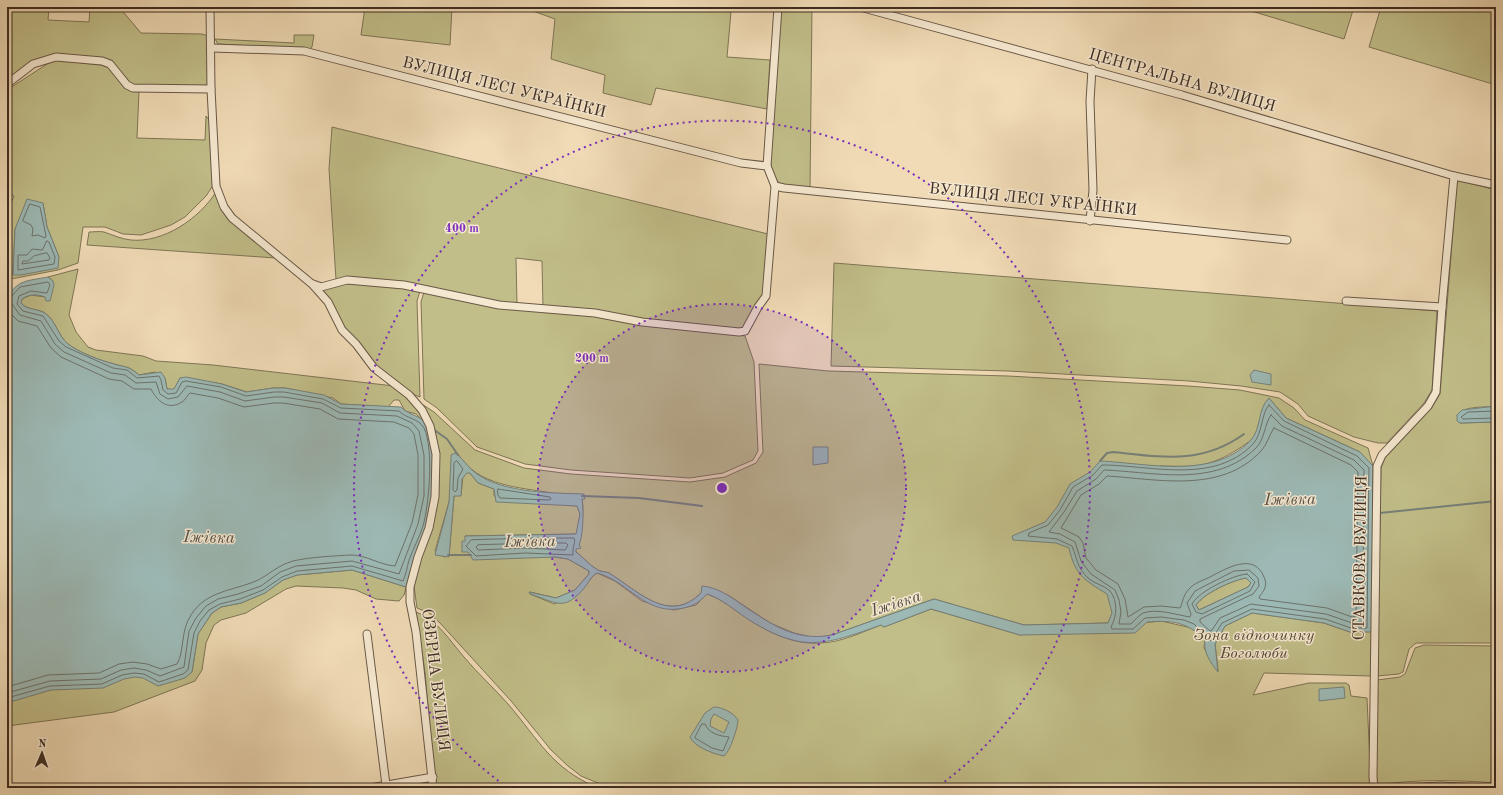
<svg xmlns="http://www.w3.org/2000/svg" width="1503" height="795" font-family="'Old Standard TT',serif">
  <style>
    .green { fill: #c1be89; stroke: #7f7556; fill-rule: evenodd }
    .water { fill: #9cb9b5; stroke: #76817a; fill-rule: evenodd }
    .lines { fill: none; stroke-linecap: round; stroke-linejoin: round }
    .shore { stroke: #6c726c; stroke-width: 1 }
    .stream { stroke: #76817a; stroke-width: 2 }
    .minor-casing { stroke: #6a5847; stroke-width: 9 }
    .minor { stroke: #f5e8d0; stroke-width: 7 }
    .ring { fill: none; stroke: #7b2cbf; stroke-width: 2; stroke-dasharray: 2 4 }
    .labels { text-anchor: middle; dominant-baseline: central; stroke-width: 3; stroke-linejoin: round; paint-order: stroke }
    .street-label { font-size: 16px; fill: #3d2c22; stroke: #f5e8d0 }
    .park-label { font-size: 16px; font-style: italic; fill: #574937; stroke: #f5e8d0 }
    .water-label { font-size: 17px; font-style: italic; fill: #554f47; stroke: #f5e8d0 }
    .centre { fill: #7b2cbf; stroke: #f5e8d0; stroke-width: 2 }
    .ring-label { font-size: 12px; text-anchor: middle; font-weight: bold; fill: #7b2cbf; stroke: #f5e8d0; stroke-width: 3; stroke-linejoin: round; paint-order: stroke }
  </style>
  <rect width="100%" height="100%" fill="#f0dbb6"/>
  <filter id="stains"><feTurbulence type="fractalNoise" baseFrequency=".005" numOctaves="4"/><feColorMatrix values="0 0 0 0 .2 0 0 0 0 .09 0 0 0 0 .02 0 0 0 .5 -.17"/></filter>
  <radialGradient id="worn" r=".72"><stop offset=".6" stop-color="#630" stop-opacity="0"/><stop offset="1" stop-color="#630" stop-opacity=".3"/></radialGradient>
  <g class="green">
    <path d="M7 7H49L48 20 89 22 90 7H119L141 33 202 34 208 36V87L134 86 129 83 112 62 56 54 7 81Z"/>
    <path d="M365 7H452L450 45 361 35Z"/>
    <path d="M522 7H710L731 12 727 57 770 60 767 109 656 88 651 105 603 93 605 75 551 59 555 19Z"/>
    <path d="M781 7H812L810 189C785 186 778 191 769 164Z"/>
    <path d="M1238 7H1354L1344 39Z"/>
    <path d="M1381 7H1496V85L1369 47Z"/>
    <path d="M294 35H314L312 47 310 49 218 44 215 39 294 43Z"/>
    <path d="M56 60 101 65 108 67 139 91 137 138 205 140 206 116 210 121 214 184 206 196 185 217 171 225 141 235 123 234 105 227H83L78 263 58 270 11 279 7 282V213L14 196 7 193V90L47 64ZM43 203 47 227 59 257C44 266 31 276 13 274L15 229Z"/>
    <path d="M332 127 768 234 764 295 744 329 543 308 542 261 516 258 517 305 423 288 336 280 329 169Z"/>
    <path d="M1457 180 1496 190V406C1483 408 1466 405 1457 415L1460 423 1496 422V643H1416L1409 649 1403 672 1399 674 1377 676 1381 468 1385 458 1431 409 1440 394Z"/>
    <path d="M216 192 219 201 276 258 87 245 89 232C93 232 100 231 104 232 113 235 121 239 131 240 163 243 199 219 216 192Z"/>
    <path d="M834 263 1437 311 1432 390 1424 403 1387 443H1378L1354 437 1308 416 1298 404 1280 392 1241 386 1189 381 1008 371 831 366Z"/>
    <path d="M78 269 69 315 76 332 88 347 96 350 143 356 156 361 213 365 394 386C409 396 420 410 428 426L416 414 405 411 399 400H394L388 407 341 404 333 398 285 388H273L247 392 222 384 180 378 174 390 167 389 165 378 155 372 139 375C127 365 127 368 114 364 99 360 80 353 68 344 58 336 56 321 46 314 39 308 28 311 21 303L22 299 31 295 45 297 53 281 48 277Z"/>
    <path d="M348 282 403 287 420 291 417 301 420 397C390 387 363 355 344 330 335 318 328 303 321 289Z"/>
    <path d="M424 292 499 308 595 315 745 336 754 362 758 451 753 460 723 473 690 478 571 470 525 464 477 447 437 408 424 399 421 302Z"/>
    <path d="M759 364 828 371 1008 376 1188 386 1240 390 1279 398 1294 408 1305 420 1368 448 1373 466 1371 676 1264 673 1253 695 1309 683H1346L1349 685 1351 696 1367 698 1371 786 1360 788H610L581 776 568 766 551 750 512 702 440 623 429 613 417 608 414 586 438 453 417 401 434 412 475 450 524 468 571 474 690 482 725 477 756 463 763 452ZM1269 398 1286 418 1360 452 1350 632 1324 623 1252 613 1225 626 1215 644 1218 670 1204 648 1205 639 1192 628 1161 621 1020 635 931 609 884 627 881 625C862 632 840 643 820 643 794 645 767 632 746 617 733 609 722 599 707 594L696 605 674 610 642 601 615 581 597 573 594 575 578 594 554 604 530 594V592L556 598 575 590 589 574V571L568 559 555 557 470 555 465 536 577 534 580 514 577 506 494 496V489L478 483 470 473 467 472 463 476 461 495 454 496 449 556 444 557 435 551 449 502 458 454C478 486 517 487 552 493 562 494 572 497 582 499 585 514 580 530 579 545L580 547 575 549 576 552C584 558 591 567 600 571 604 572 609 572 612 575 640 593 670 624 701 593L728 595 770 623 794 633 816 638 832 635 934 599 1024 625 1108 623 1122 591 1160 466C1171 466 1183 467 1194 466 1223 463 1244 445 1267 429Z"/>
    <path d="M415 555 404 595 399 601 376 599 356 590 343 588 296 586 286 589 246 613 221 620 214 625 206 643 202 670 195 681 114 712 7 726V673L192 672 198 634 212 613 221 607 241 603 265 593 283 580 297 575 352 570 406 587 403 578Z"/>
    <path d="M1246 578 1251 583 1248 587 1199 610 1196 605C1204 593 1233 580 1246 578Z"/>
    <path d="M416 612C438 620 449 640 464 657 478 674 494 688 508 704 539 740 551 768 598 788H435L425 672Z"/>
    <path d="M1424 645 1496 646V783C1456 780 1417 779 1377 785L1375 776 1377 680 1400 677 1405 674 1415 648Z"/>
  </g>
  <g class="water">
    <path d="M27 199 43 203 47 227 59 257 58 268 21 275H13L15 229Z"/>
    <path d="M48 277 53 281 54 285 50 301H46L45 297C37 294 29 294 22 299L21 303C28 311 39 308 46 314 56 321 58 336 68 344 80 353 99 360 114 364 127 368 127 365 139 375L161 372 165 378 167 389H174L180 378 186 377 222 384 246 392 273 388H285L324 395 341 404 401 407C409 416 422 415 428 426 438 448 433 504 427 527 421 547 411 565 406 587L352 570 297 575 283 580 265 593 241 603 221 607 212 613 198 634 192 672 185 678 158 686 143 678 135 677 124 679 103 688 51 690 7 703V298C18 279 28 281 48 277Z"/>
    <path d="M1254 370 1271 374V385L1252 382 1250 375Z"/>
    <path d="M1269 398 1286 418 1360 452 1373 466 1372 632H1350L1324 623 1252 613 1225 626 1215 644 1218 672C1210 662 1203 652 1205 639 1186 622 1172 620 1147 622L1135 633 1020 635 931 609 884 627 881 625C823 646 801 653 746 618 733 609 722 599 707 594 698 604 691 607 678 609 643 613 627 580 597 573 591 576 589 582 585 587 564 613 556 602 530 594L529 592 556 598 575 590 589 574V571L568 559 555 557 473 560 468 552H462V541H465V536L576 534 580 514 577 506 496 502 494 489 478 483 470 473H467L462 479 461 496H454L449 557 435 555 449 502 451 458V455L455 453C460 455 470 470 477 474 504 493 553 493 584 494L585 499H582C584 512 583 536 579 545L581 548 576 549V552C584 558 591 567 600 571 604 572 609 572 612 575 640 593 670 624 701 593L702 586C716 587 730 596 741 604 771 624 795 642 832 635L934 599 1024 625 1108 623 1112 613 1107 594C1084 580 1075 575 1069 548L1056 543 1013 540 1012 536 1045 522 1057 507 1070 484 1090 472 1100 461C1147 463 1212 480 1250 441 1262 429 1257 409 1269 398ZM1246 578 1251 583 1248 587 1199 610 1196 605C1204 593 1233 580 1246 578Z"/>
    <path d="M1496 406V422L1460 423 1457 421V415L1462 410Z"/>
    <path d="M813 447H828V463L813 465Z"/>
    <path d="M1344 687 1345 698 1319 701V689Z"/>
    <path d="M714 707C722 707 734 713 738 720 738 727 730 752 724 756 714 754 694 747 690 737L705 713ZM714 714 729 722 724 733 710 726 711 719Z"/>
  </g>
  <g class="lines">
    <g class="shore">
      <path d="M30 204 40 207 46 236 45 238 38 235 32 236 33 229 31 225 23 221Z"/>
      <path d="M47 241 49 242 55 257 54 264 18 270V255H27L32 249 42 250Z"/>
      <path d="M47 253 50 258 49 260 22 264 23 261H28L34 256Z"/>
      <path d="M7 299 11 297 20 287 48 282 50 285 47 293 31 291 19 296 17 304 23 311 43 316 59 341 66 347 113 368 127 370 137 378 159 376 161 380 163 390 168 394 176 393 182 382 186 381 221 387 246 396 274 392H284L323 399 341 408 399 411C407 419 418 418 424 428 434 448 429 505 423 526 419 538 413 549 409 560 407 567 406 575 403 581L352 566 297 571 282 577 263 590 240 599 220 604 209 610 200 621 194 633 188 670 183 674 159 682 144 674 134 673 122 675 102 684 50 686 7 698"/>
      <path d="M7 304H12L20 315 41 321 55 344 64 352 111 373 125 375 136 383 156 382 160 394 168 399 178 397 187 386 220 392 245 401 274 397H284L322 403 340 413 397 416 412 423 419 431 424 455V496L418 524 399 574 352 561 296 566 280 572 261 586 238 594 218 599 206 606 196 618 189 631 184 667 160 676 146 670 134 668 121 670 101 679 50 681 7 693"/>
      <path d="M7 310 18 321 37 326 51 348 61 357 109 379 122 381 134 389H151C157 401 168 411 182 402 186 400 187 395 190 393L218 398 244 407 274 403H283L320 409 338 419 394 422 409 428 414 434 418 455V495L412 523 395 566C380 565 366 555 351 555 334 556 310 557 293 561 278 565 269 575 256 581 232 591 206 591 191 615 180 632 185 650 177 664L161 669 147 664 133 662 119 664 99 673 48 675 7 687"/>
      <path d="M1269 405 1284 421 1357 456 1369 468 1367 628H1351L1325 619 1252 609 1222 623 1211 641 1194 624 1184 620 1161 617 1145 618 1133 629H1112L1111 627C1117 616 1118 601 1110 591 1104 585 1094 584 1088 578 1077 568 1077 558 1072 546L1057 539 1028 536 1029 533 1048 525 1060 510 1073 487 1093 475 1102 465C1150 465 1214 485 1253 444 1263 433 1261 413 1269 405Z"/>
      <path d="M1496 411 1468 412 1461 417 1463 419 1496 418"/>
      <path d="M1271 415 1282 426 1354 460 1364 470 1363 622 1352 623 1326 614 1251 604 1220 618 1212 630 1210 631 1200 622V619L1253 594 1259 586 1258 578 1249 570 1234 571 1195 591 1187 603 1191 614 1190 617C1177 615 1157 608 1143 613 1139 615 1135 620 1131 624H1119L1121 612 1119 600 1115 590 1091 574 1081 561 1075 542 1060 534 1049 532 1064 512 1077 491 1096 479 1104 470C1155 472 1215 488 1256 448 1265 439 1264 425 1271 415Z"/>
      <path d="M1274 428 1351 465 1358 472 1356 616 1352 617 1327 608 1260 599 1259 597C1264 591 1268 585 1264 577 1254 552 1227 568 1210 577 1204 580 1194 583 1189 589 1183 595 1183 602 1180 608L1161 606 1144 607 1128 617 1125 599 1118 584 1096 570 1086 558 1083 543 1079 537 1061 528 1081 495 1099 484 1107 476C1158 479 1221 494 1261 451 1267 445 1269 435 1274 428Z"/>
      <path d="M457 461 463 469 458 478 457 490 455 492 453 490 454 463Z"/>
      <path d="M498 489 550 497 551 499 549 500 500 498 498 495Z"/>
      <path d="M537 538H574C576 542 572 548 573 555L525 553 476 556 466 546 471 540Z"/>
      <path d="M537 543H566L568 545 565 550 525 548 478 550 476 547 478 545Z"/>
      <path d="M1247 574 1255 582 1250 591 1202 614 1196 612 1192 604C1199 591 1233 575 1247 574Z"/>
      <path d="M702 724H705C709 734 720 736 729 737L723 751 712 748 695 738Z"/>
    </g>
    <g class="stream">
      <path d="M433 429 447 439 458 455"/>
      <path d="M1100 461 1107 453 1113 452C1162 457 1201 465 1244 434"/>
      <path d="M582 496 639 498 702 506"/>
      <path d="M1380 513 1496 501"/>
      <path d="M448 555H471"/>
    </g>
    <g class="minor-casing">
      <g id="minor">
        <path d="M210 7 211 89 216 186 224 207 232 218 312 284 328 302 342 330 356 344 374 368 409 395 422 410 430 426 436 454 435 497 429 528 418 557 410 587V602L416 632 433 788"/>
        <path d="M860 7 1182 95 1454 176 1496 185"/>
        <path d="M212 48 304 51 741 163 767 166 775 186 784 188 1287 240"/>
        <path d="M7 84 33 64 56 57 102 61 110 64 127 85 133 88 211 89"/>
        <path d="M767 166 778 7"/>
        <path d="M1090 221 1093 190 1090 101 1092 69"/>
        <path d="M313 284 321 287 347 280 404 285 499 305 595 313 642 322 739 332 745 331 758 307 766 296 775 186"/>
        <path d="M1346 301 1442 307"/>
        <path d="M367 634 386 785"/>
        <path d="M370 788 433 777"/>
        <path d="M1374 788 1373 777 1377 466 1382 455 1428 406 1436 392 1442 307 1454 176"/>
        <path d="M1403 788 1441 786 1482 788"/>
      </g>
    </g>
    <use href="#minor" class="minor"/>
  </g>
  <circle cx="722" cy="488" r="184" fill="#7b2cbf" fill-opacity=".12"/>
  <g class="ring">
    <circle cx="722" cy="488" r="184"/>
    <path d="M508 788A368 368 0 1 1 936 788"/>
  </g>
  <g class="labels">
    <g class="street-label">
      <text transform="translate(1182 81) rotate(16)">ЦЕНТРАЛЬНА ВУЛИЦЯ</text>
      <text transform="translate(504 88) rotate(14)">ВУЛИЦЯ ЛЕСІ УКРАЇНКИ</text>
      <text transform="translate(1033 200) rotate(6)">ВУЛИЦЯ ЛЕСІ УКРАЇНКИ</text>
      <text transform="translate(1361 558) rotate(-89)">СТАВКОВА ВУЛИЦЯ</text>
      <text transform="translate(435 680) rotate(83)">ОЗЕРНА ВУЛИЦЯ</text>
    </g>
    <g class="park-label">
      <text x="1254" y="636">Зона відпочинку<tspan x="1254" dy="18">Боголюби</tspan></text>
    </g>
    <g class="water-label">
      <text transform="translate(1290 500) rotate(-1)">Іжівка</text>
      <text transform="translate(209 538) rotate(1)">Іжівка</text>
      <text transform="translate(530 542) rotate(-1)">Іжівка</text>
      <text transform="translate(896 604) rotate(-18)">Іжівка</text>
    </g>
  </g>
  <circle cx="722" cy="488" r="6" class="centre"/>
  <g class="ring-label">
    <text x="462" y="232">400 m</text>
    <text x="592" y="362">200 m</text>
  </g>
  <rect width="1503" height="795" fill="none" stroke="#f0dbb6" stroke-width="24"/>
  <rect x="8" y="8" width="1487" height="779" fill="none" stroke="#3d2c22" stroke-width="2"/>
  <rect x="12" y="12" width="1479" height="771" fill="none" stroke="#3d2c22"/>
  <g transform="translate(42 753) rotate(2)" stroke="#f5e8d0" stroke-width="3" paint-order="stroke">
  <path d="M0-3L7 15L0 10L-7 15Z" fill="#3d2c22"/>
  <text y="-6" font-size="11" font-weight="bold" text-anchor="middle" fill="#3d2c22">N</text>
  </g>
  <rect width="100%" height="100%" filter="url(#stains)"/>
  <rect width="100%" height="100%" fill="url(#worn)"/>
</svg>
